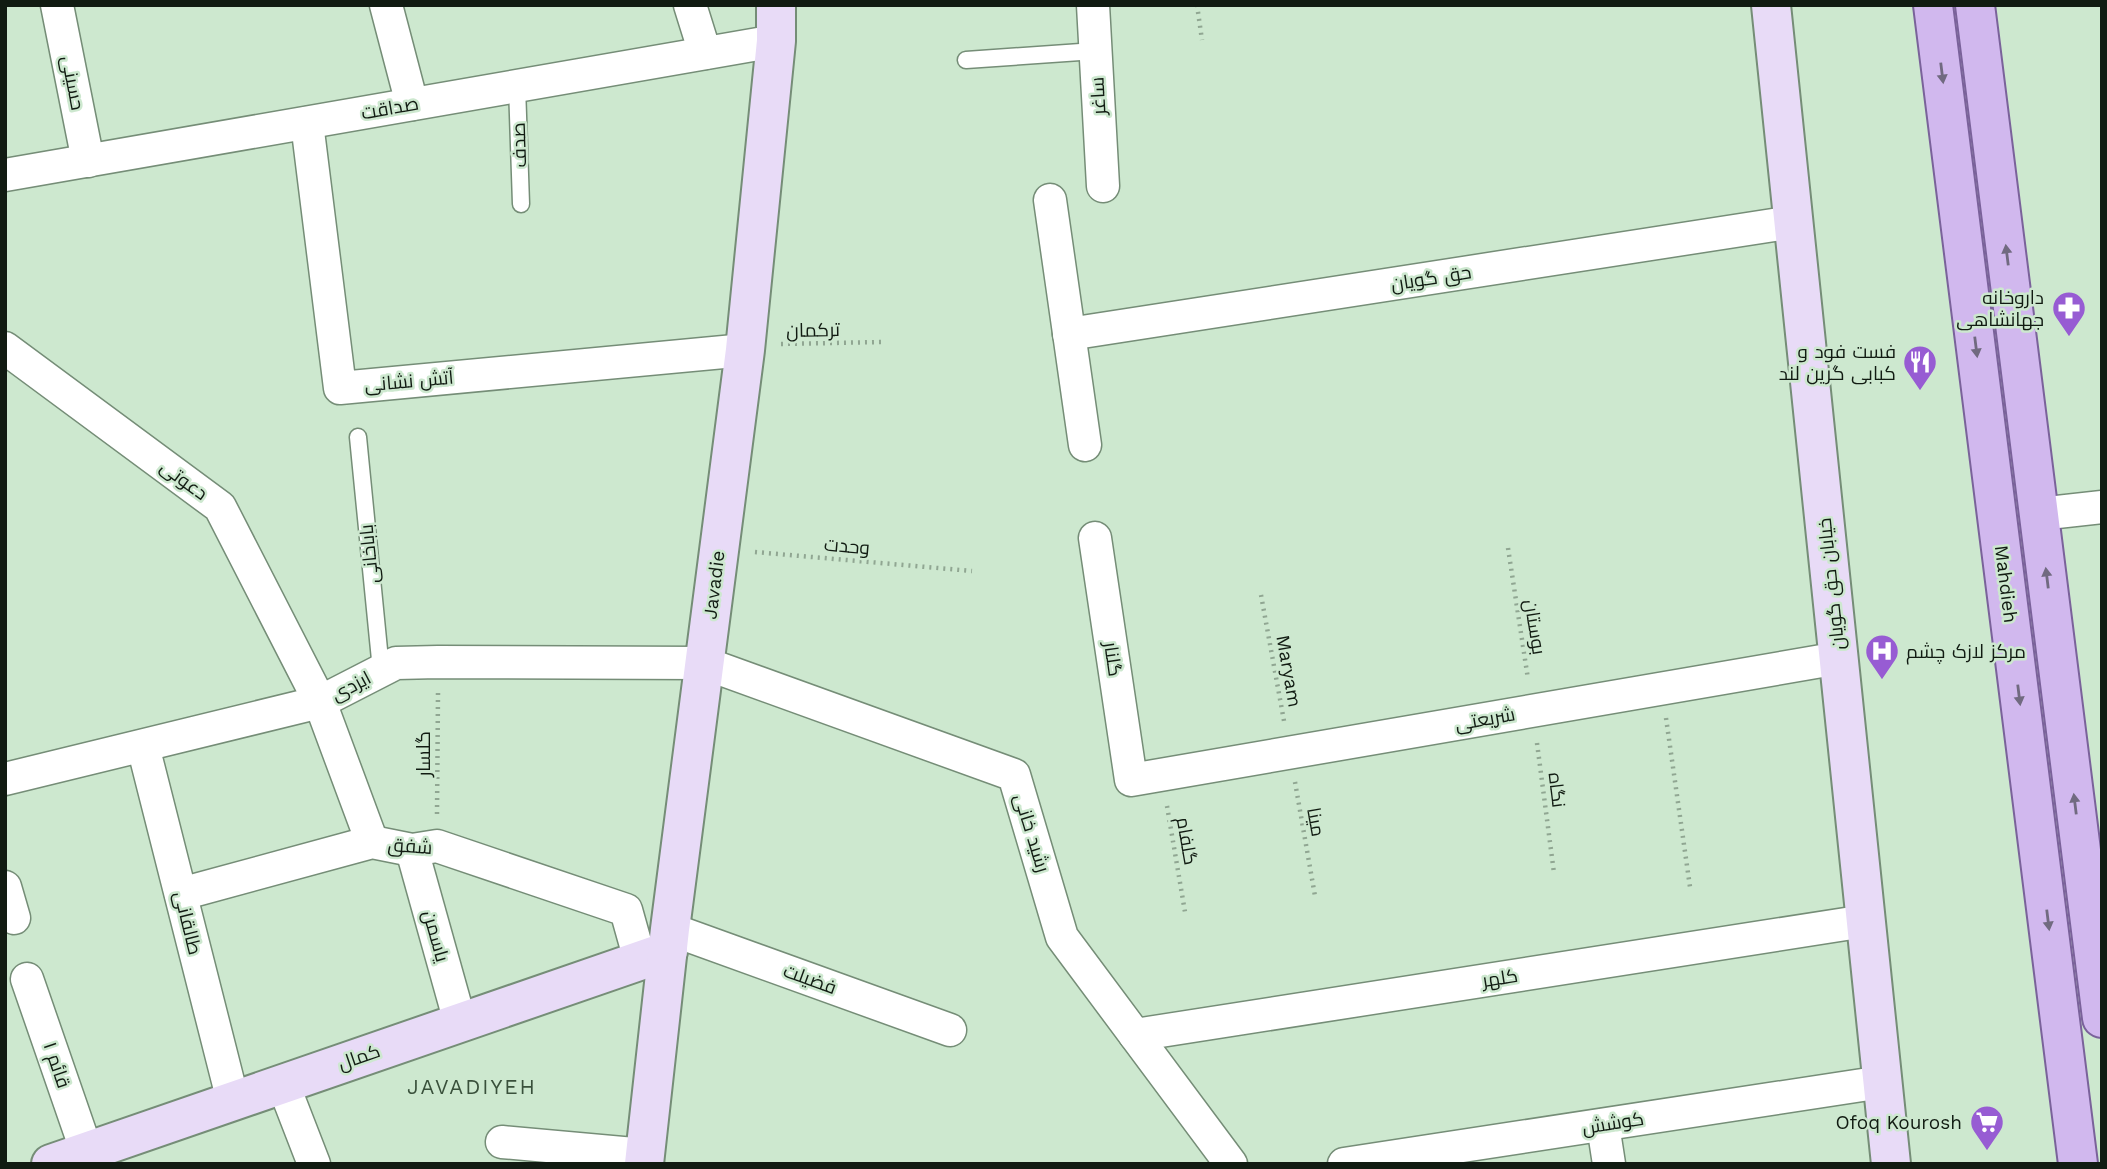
<svg xmlns="http://www.w3.org/2000/svg" width="2107" height="1169" font-family="'Work Sans',Cairo,sans-serif">
  <style>
    .lines { fill: none; stroke-linecap: round; stroke-linejoin: round }
    .lane-casing { stroke: #758d77; stroke-width: 19 }
    .street-casing { stroke: #758d77; stroke-width: 35 }
    .secondary-casing { stroke: #758d77; stroke-width: 42 }
    .primary-casing { stroke: #7a629a; stroke-width: 42 }
    .path { stroke: #90a692; stroke-width: 4.5; stroke-dasharray: 2 5; stroke-linecap: butt }
    .lane { stroke: #fff; stroke-width: 16 }
    .street { stroke: #fff; stroke-width: 32 }
    .secondary { stroke: #e8dbf7; stroke-width: 38 }
    .primary { stroke: #d1b8ee; stroke-width: 38 }
    .oneway { fill: #716a80 }
    .labels { text-anchor: middle; dominant-baseline: central; stroke-width: 5; stroke-linejoin: round; paint-order: stroke }
    .street-label { font-size: 19px; fill: #111b12; stroke: #cde8cf }
    .poi-label { font-size: 19px; fill: #111b12; stroke: #cde8cf; text-anchor: end }
    .neighbourhood-label { font-size: 21px; letter-spacing: 2px; fill: #39503b; stroke: #cde8cf }
  </style>
  <rect width="100%" height="100%" fill="#cde8cf"/>
  <g class="lines">
    <g class="lane-casing">
      <g id="lane">
        <path d="M966 60 1095 51"/>
        <path d="M517 86 521 204"/>
        <path d="M358 437 381 670"/>
      </g>
    </g>
    <g class="street-casing">
      <g id="street">
        <path d="M57 5 88 161"/>
        <path d="M386 5 412 104"/>
        <path d="M690 5 705 53"/>
        <path d="M1093 5 1103 186"/>
        <path d="M307 123 340 388 745 350"/>
        <path d="M5 175 776 41"/>
        <path d="M1050 200 1085 445"/>
        <path d="M1069 334 1793 222"/>
        <path d="M5 348 220 507 320 702 372 842"/>
        <path d="M2039 514 2102 507"/>
        <path d="M1095 538 1131 780 1839 658"/>
        <path d="M143 746 233 1101"/>
        <path d="M5 779 320 702 396 663 438 662 704 663 1014 775 1062 937 1231 1164"/>
        <path d="M412 850 460 1022"/>
        <path d="M5 887 14 918"/>
        <path d="M181 894 372 842 412 850 437 846 626 910 640 960"/>
        <path d="M670 929 950 1030"/>
        <path d="M27 979 91 1164"/>
        <path d="M1135 1035 1865 921"/>
        <path d="M283 1084 314 1164"/>
        <path d="M1603 1125 1609 1164"/>
        <path d="M502 1142 645 1155"/>
        <path d="M1344 1164 1882 1082"/>
      </g>
    </g>
    <g class="secondary-casing">
      <g id="secondary">
        <path d="M1771 5 1891 1164"/>
        <path d="M51 1164 668 951"/>
        <path d="M644 1164 670 929 745 350 776 41V5"/>
      </g>
    </g>
    <g class="primary-casing">
      <g id="primary">
        <path d="M1933 5 2078 1164"/>
        <path d="M1975 5 2102 1018"/>
      </g>
    </g>
    <g class="path">
      <path d="M1197 5 1202 40"/>
      <path d="M781 344 882 342"/>
      <path d="M1508 548 1528 679"/>
      <path d="M755 552 972 571"/>
      <path d="M1261 595 1284 721"/>
      <path d="M1666 718 1690 887"/>
      <path d="M1537 743 1554 873"/>
      <path d="M1295 782 1315 896"/>
      <path d="M1167 806 1185 912"/>
      <path d="M437 814 438 693"/>
    </g>
    <use href="#lane" class="lane"/>
    <use href="#street" class="street"/>
    <use href="#secondary" class="secondary"/>
    <use href="#primary" class="primary"/>
  </g>
  <defs><path id="oneway-solid" d="M-6-.8H1V-3.2L6.5 0L1 3.2V.8H-6Z" transform="scale(1.75)"/></defs>
  <g class="oneway">
    <use href="#oneway-solid" transform="translate(1942 73) rotate(83)"/>
    <use href="#oneway-solid" transform="translate(2007 255) rotate(-97)"/>
    <use href="#oneway-solid" transform="translate(1976 347) rotate(83)"/>
    <use href="#oneway-solid" transform="translate(2047 578) rotate(-97)"/>
    <use href="#oneway-solid" transform="translate(2019 695) rotate(83)"/>
    <use href="#oneway-solid" transform="translate(2075 804) rotate(-97)"/>
    <use href="#oneway-solid" transform="translate(2048 920) rotate(83)"/>
  </g>
  <defs>
    <g id="pharmacy-pin" transform="scale(1.75)"><path d="M0 17L-7.5 6A9.5 9.5 0 1 1 7.5 6Z" fill="#975cd3" stroke="#cde8cf"/><path d="M-2-6h4v4h4v4h-4v4h-4v-4h-4v-4h4Z" fill="#fff"/></g>
    <g id="restaurant-pin" transform="scale(1.75)"><path d="M0 17L-7.5 6A9.5 9.5 0 1 1 7.5 6Z" fill="#975cd3" stroke="#cde8cf"/><path d="M-5-6h1v4h1v-4h1v4h1v-4h1v5L-1.5 .5V6h-2V.5L-5-1ZM5-6V6H3V1.5H1.5Q1.5-4 5-6Z" fill="#fff"/></g>
    <g id="hospital-pin" transform="scale(1.75)"><path d="M0 17L-7.5 6A9.5 9.5 0 1 1 7.5 6Z" fill="#975cd3" stroke="#cde8cf"/><path d="M-5-5h3v3.5h4V-5h3V5h-3V1.5h-4V5h-3Z" fill="#fff"/></g>
    <g id="supermarket-pin" transform="scale(1.75)"><path d="M0 17L-7.5 6A9.5 9.5 0 1 1 7.5 6Z" fill="#975cd3" stroke="#cde8cf"/><path d="M-6-5.5h2.5l.6 2H6L4.5 2H-2.5L-4.4-4H-6ZM-1.5 3.2a1.3 1.3 0 1 0 .1 0ZM3 3.2a1.3 1.3 0 1 0 .1 0Z" fill="#fff"/></g>
  </defs>
  <g fill-rule="evenodd">
    <use href="#pharmacy-pin" x="2069" y="308"/>
    <use href="#restaurant-pin" x="1920" y="362"/>
    <use href="#hospital-pin" x="1882" y="651"/>
    <use href="#supermarket-pin" x="1987" y="1122"/>
  </g>
  <g class="labels">
    <g class="street-label">
      <text transform="translate(73 83) rotate(79)">حسینی</text>
      <text transform="translate(1098 96) rotate(-93)">ساغر</text>
      <text transform="translate(390 108) rotate(-10)">صداقت</text>
      <text transform="translate(519 145) rotate(-92)">صدف</text>
      <text transform="translate(1431 278) rotate(-9)">حق گویان</text>
      <text transform="translate(813 330) rotate(-1)">ترکمان</text>
      <text transform="translate(409 381) rotate(-5)">آتش نشانی</text>
      <text transform="translate(184 480) rotate(36)">دعوتی</text>
      <text transform="translate(847 546) rotate(5)">وحدت</text>
      <text transform="translate(369 554) rotate(-96)">باباخانی</text>
      <text transform="translate(1831 584) rotate(-96)">خیابان حق گویان</text>
      <text transform="translate(2006 584) rotate(83)">Mahdieh</text>
      <text transform="translate(714 585) rotate(-83)">Javadie</text>
      <text transform="translate(1535 627) rotate(81)">بوستان</text>
      <text transform="translate(1113 659) rotate(82)">گلنار</text>
      <text transform="translate(1289 671) rotate(80)">Maryam</text>
      <text transform="translate(351 686) rotate(-28)">ایزدی</text>
      <text transform="translate(1485 719) rotate(-10)">شریعتی</text>
      <text transform="translate(423 754) rotate(-90)">گلسار</text>
      <text transform="translate(1557 790) rotate(83)">نگاه</text>
      <text transform="translate(1316 822) rotate(80)">مینا</text>
      <text transform="translate(1032 833) rotate(73)">رشید خانی</text>
      <text transform="translate(1187 841) rotate(80)">گلفام</text>
      <text transform="translate(410 846) rotate(4)">شفق</text>
      <text transform="translate(188 923) rotate(76)">طالقانی</text>
      <text transform="translate(436 936) rotate(74)">یاسمن</text>
      <text transform="translate(1500 978) rotate(-9)">کلهر</text>
      <text transform="translate(810 979) rotate(20)">فضیلت</text>
      <text transform="translate(359 1057) rotate(-19)">کمال</text>
      <text transform="translate(57 1065) rotate(71)">قائم ۱</text>
      <text transform="translate(1613 1123) rotate(-9)">کوشش</text>
    </g>
    <g class="poi-label">
      <text x="2044" y="297">داروخانه<tspan x="2044" dy="22">جهانشاهی</tspan></text>
      <text x="1896" y="351">فست فود و<tspan x="1896" dy="22">کبابی گرين لند</tspan></text>
      <text x="1906" y="651" text-anchor="start">مرکز لازک چشم</text>
      <text x="1962" y="1122">Ofoq Kourosh</text>
    </g>
    <g class="neighbourhood-label">
      <text x="472" y="1086">JAVADIYEH</text>
    </g>
  </g>
  <rect width="2107" height="1169" fill="none" stroke="#111b12" stroke-width="14"/>
</svg>
